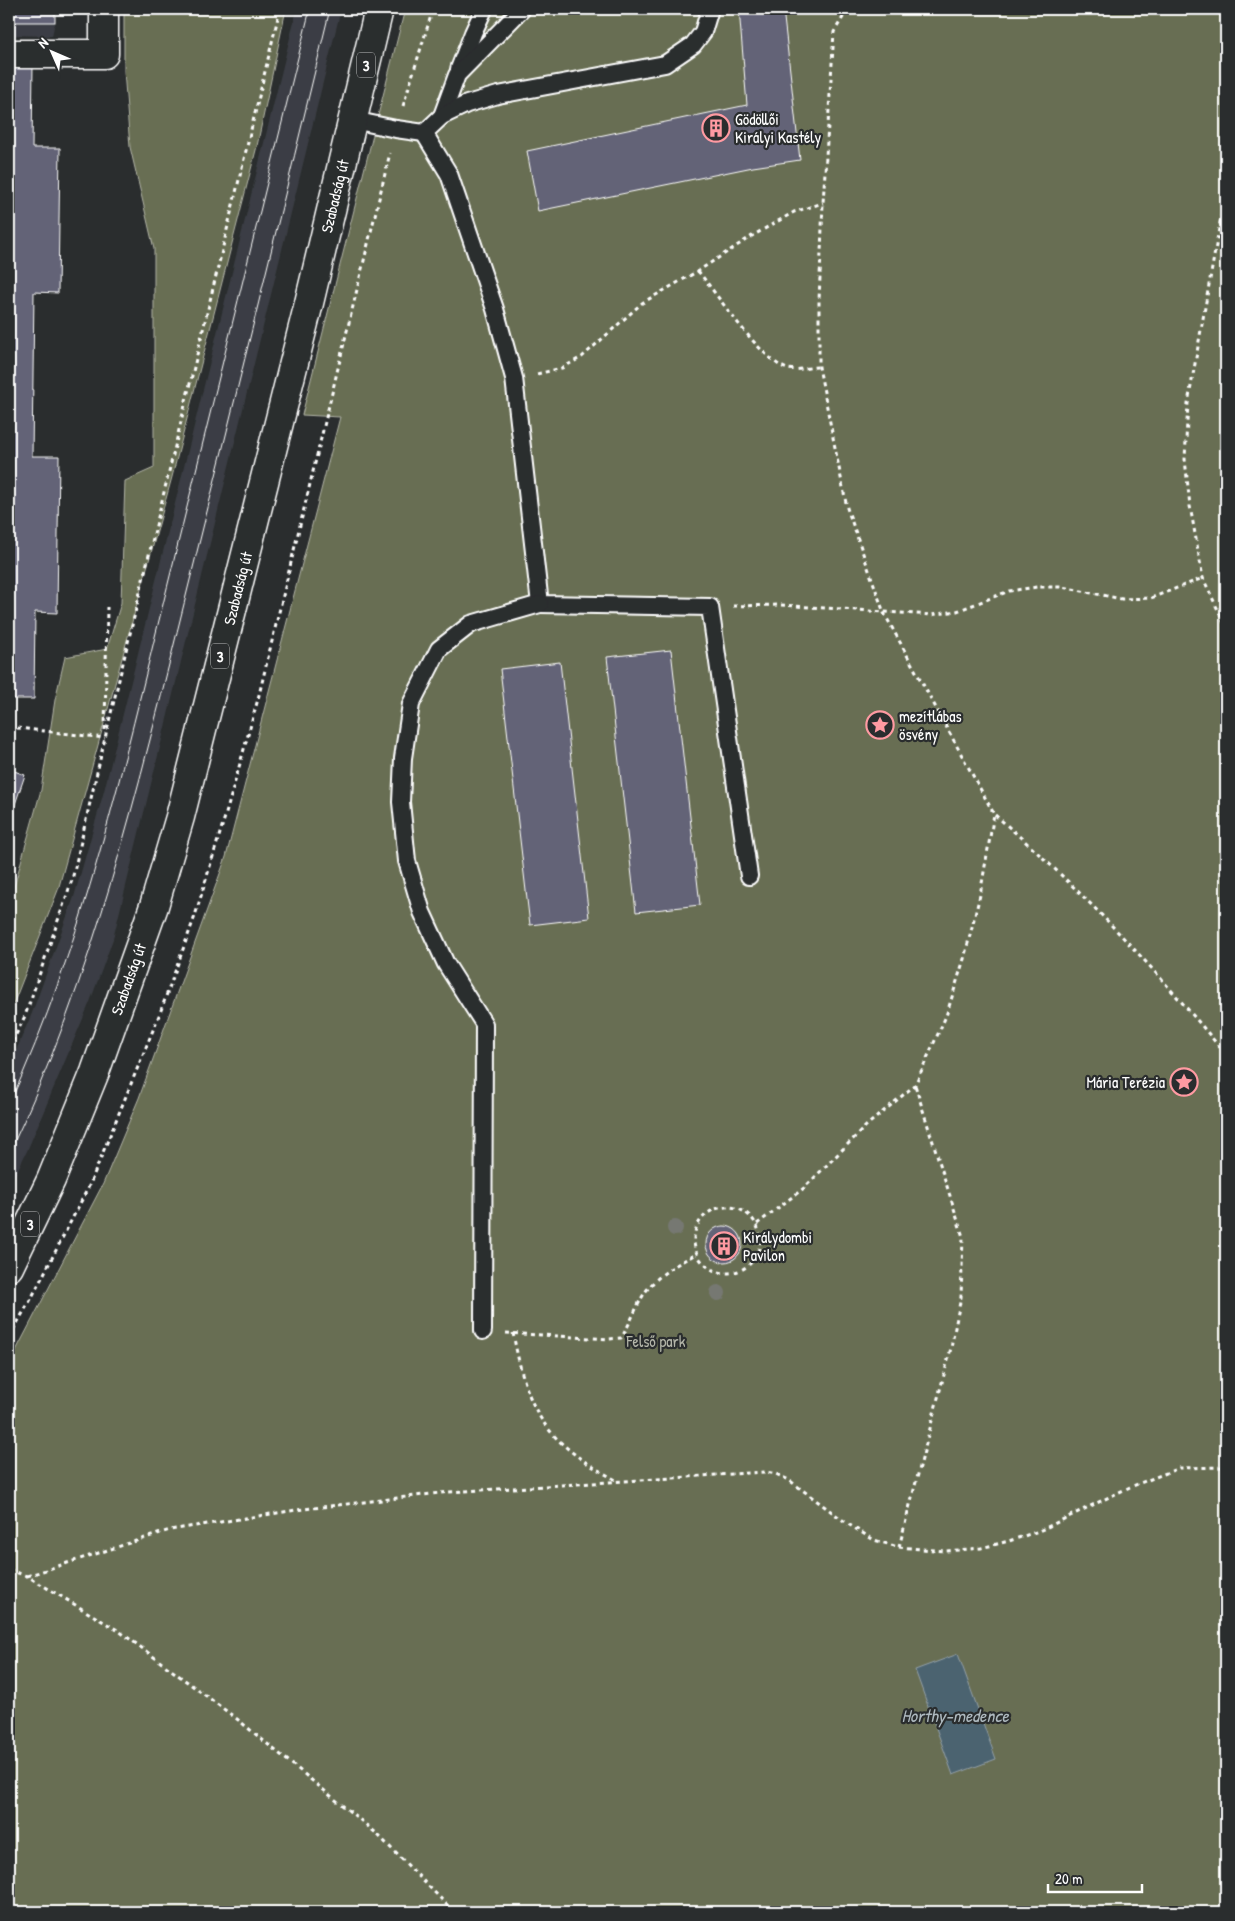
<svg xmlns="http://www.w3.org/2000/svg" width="1235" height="1921" font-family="'Patrick Hand',sans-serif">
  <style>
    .built { fill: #3b3e44 }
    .green { fill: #686e53; stroke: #b4b6a9 }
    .water { fill: #4c6370; stroke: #94a1a9 }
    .building { fill: #646477; stroke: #fff }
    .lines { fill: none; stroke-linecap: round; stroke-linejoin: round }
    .lane-casing { stroke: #fff; stroke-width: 20 }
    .street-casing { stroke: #fff; stroke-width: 31 }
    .primary-casing { stroke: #fff; stroke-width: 31 }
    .path { stroke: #fff; stroke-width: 3; stroke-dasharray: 4 4; stroke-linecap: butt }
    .lane { stroke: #2a2d2e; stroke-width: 16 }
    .street { stroke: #2a2d2e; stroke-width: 28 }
    .primary { stroke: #2a2d2e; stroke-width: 28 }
    .tram { stroke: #fff; stroke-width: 1 }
    .tree { fill: #767872 }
    .labels { text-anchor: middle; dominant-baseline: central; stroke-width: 4.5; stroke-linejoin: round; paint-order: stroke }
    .shield { fill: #2a2d2e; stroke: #bfc0c0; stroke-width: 1 }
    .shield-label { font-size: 15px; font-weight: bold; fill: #fff }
    .poi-label { font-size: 16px; fill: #fff; stroke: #2a2d2e; text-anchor: start }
    .street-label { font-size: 16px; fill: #fff; stroke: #2a2d2e }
    .park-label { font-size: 16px; fill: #b4b6a9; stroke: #2a2d2e }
    .water-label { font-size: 18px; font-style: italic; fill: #aeb9bf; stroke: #2a2d2e }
  </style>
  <rect width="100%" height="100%" fill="#2a2d2e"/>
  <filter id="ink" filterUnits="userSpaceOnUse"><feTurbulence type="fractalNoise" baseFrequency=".02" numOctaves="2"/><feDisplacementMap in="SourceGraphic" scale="10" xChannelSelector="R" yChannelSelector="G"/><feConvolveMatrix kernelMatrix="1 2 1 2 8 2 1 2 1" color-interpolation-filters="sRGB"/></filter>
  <g filter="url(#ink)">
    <g class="built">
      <path d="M9 9H55V22L52 36 9 35Z"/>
      <path d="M297 9H341L113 939 90 1002 27 1151 9 1187V1067L32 1013 74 897 104 791Z"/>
    </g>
    <g class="green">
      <path d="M124 9H286L257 146 172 477 58 890 9 1015V905L41 790 55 700 65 657 107 649 121 603 125 481 154 468V249L130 147 124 71Z"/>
      <path d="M405 9H1226V1912H9V1364L103 1184 139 1098 226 857 340 417 302 415Z"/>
    </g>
    <path class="water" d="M958 1654 996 1759 953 1775 915 1670Z"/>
    <g class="building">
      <rect x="12" y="9" width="43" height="13"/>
      <path d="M739 9H783L800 160 753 167 538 211 527 151 747 105Z"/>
      <path d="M9 63 33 64 32 148H60L58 293 34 292 32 456H59L57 613 35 612 34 699H9V292H10L12 143H9Z"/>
      <path d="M671 650 700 905 636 912 607 657Z"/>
      <path d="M560 662 589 918 530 925 500 669Z"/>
      <path d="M9 769 25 775 9 822Z"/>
      <circle cx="724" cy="1244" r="18"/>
    </g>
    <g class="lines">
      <g class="lane-casing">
        <g id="lane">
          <path d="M459 69 473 33 484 9"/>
          <path d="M442 116 457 75 522 9"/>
          <path d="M353 120 396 129 424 133 442 116 467 104 498 95 665 64 693 45 703 32 710 9"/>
          <path d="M424 133 449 174 495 309 514 378 540 604 710 607 749 876"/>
          <path d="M483 1331 484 1024 446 964 422 912 407 861 401 802 403 758 411 704 439 649 471 624 540 604"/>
        </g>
      </g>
      <g class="street-casing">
        <path id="street" d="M9 54H104V9"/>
      </g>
      <g class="primary-casing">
        <g id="primary">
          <path id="s1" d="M9 1267 51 1180 95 1072 154 906 180 817 309 303 379 9"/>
        </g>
      </g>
      <g class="path">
        <path d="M403 106 433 9"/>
        <path d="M1226 189 1188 403 1185 459 1190 506 1203 578 1226 627"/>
        <path d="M698 271C716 293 763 363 788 369 797 371 810 367 819 367"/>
        <path d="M537 374 562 368 582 357 642 303 698 271 752 236 794 212 823 203"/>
        <path d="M733 606 780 605 931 615 957 611 1009 591 1037 587H1062L1122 599 1151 598 1203 578"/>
        <path d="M9 727 105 738"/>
        <path d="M105 730 107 607"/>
        <path d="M995 815C1079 887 1156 969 1226 1055"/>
        <path d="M9 1049 25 1016 72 880 105 738 280 9"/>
        <circle cx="727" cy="1240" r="33"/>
        <path d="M757 1224 804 1188 866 1126 915 1085 946 1016 964 959 980 895 994 814 884 613 847 508 819 367V301L823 203 834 32 848 9"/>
        <path d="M506 1333 609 1339 621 1338C629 1326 634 1312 641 1299 653 1277 675 1265 696 1254"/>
        <path d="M513 1333C528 1413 544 1441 616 1480"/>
        <path d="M9 1337 31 1299 90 1184 160 1013 195 916 227 810 258 699 390 153"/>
        <path d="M899 1547 951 1348 961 1297 963 1237 915 1085"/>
        <path d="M9 1570 27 1576 119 1631 237 1719 376 1833 454 1912"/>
        <path d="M27 1576 170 1530 296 1510 449 1492 766 1472 776 1474 789 1480 848 1524 874 1540 898 1547 946 1551 981 1548 1009 1541 1039 1531 1130 1487 1179 1468 1226 1467"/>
      </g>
      <use href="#lane" class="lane"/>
      <use href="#street" class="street"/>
      <use href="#primary" class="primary"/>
      <g class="tram">
        <path d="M9 1105C84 942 123 766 166 592 214 398 262 203 310 9"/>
        <path d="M9 1153C94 977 139 785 186 596 235 400 283 204 330 9"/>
      </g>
    </g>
    <g class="tree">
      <circle cx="675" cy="1228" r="8"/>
      <circle cx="718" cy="1293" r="8"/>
    </g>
  </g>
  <defs>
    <g id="building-ring" transform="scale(1.4375)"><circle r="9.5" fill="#2a2d2e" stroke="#ff9aa2" stroke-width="1.5"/><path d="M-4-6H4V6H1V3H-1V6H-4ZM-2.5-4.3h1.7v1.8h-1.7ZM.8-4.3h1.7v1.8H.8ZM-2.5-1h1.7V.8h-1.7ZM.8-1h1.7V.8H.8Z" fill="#ff9aa2"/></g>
    <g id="sight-ring" transform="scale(1.4375)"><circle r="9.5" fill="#2a2d2e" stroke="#ff9aa2" stroke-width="1.5"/><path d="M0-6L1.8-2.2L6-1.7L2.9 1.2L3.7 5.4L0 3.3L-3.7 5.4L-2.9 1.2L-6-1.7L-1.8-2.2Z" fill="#ff9aa2"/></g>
  </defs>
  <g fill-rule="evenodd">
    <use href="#building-ring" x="716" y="128"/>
    <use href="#sight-ring" x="880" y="725"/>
    <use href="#sight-ring" x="1184" y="1082"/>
    <use href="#building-ring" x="724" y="1246"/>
  </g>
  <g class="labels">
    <g class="shield">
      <rect x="357" y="52.5" width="18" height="25" rx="4"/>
      <rect x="211" y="643.5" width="18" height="25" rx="4"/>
      <rect x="21" y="1211.5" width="18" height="25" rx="4"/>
    </g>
    <g class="shield-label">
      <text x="366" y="65">3</text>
      <text x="220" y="656">3</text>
      <text x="30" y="1224">3</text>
    </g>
    <g class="poi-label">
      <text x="735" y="119">Gödöllői<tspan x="735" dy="18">Királyi Kastély</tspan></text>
      <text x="899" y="716">mezítlábas<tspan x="899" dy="18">ösvény</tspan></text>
      <text x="1165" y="1082" text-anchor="end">Mária Terézia</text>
      <text x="743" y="1237">Királydombi<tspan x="743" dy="18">Pavilon</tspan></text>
    </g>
    <g class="street-label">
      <text stroke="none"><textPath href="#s1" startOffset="1122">Szabadság út</textPath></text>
      <text stroke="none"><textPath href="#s1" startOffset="718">Szabadság út</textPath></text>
      <text stroke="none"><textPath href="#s1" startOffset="312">Szabadság út</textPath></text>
    </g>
    <g class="park-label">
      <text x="656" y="1341">Felső park</text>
    </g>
    <g class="water-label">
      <text x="955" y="1715">Horthy-medence</text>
    </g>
  </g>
  <rect width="1235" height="1921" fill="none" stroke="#2a2d2e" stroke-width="30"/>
  <rect x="15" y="15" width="1205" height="1891" fill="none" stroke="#fff" stroke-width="2" filter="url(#ink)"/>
  <g transform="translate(52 52) rotate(315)" stroke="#2a2d2e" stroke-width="4" paint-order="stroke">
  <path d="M0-4L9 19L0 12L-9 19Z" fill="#ffffff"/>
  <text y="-8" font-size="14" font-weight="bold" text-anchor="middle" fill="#ffffff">N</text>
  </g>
  <path d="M1048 1884v8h94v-8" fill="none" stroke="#ffffff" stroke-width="2.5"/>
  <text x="1055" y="1884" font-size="15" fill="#ffffff" stroke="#2a2d2e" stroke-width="4" paint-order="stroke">20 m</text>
</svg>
